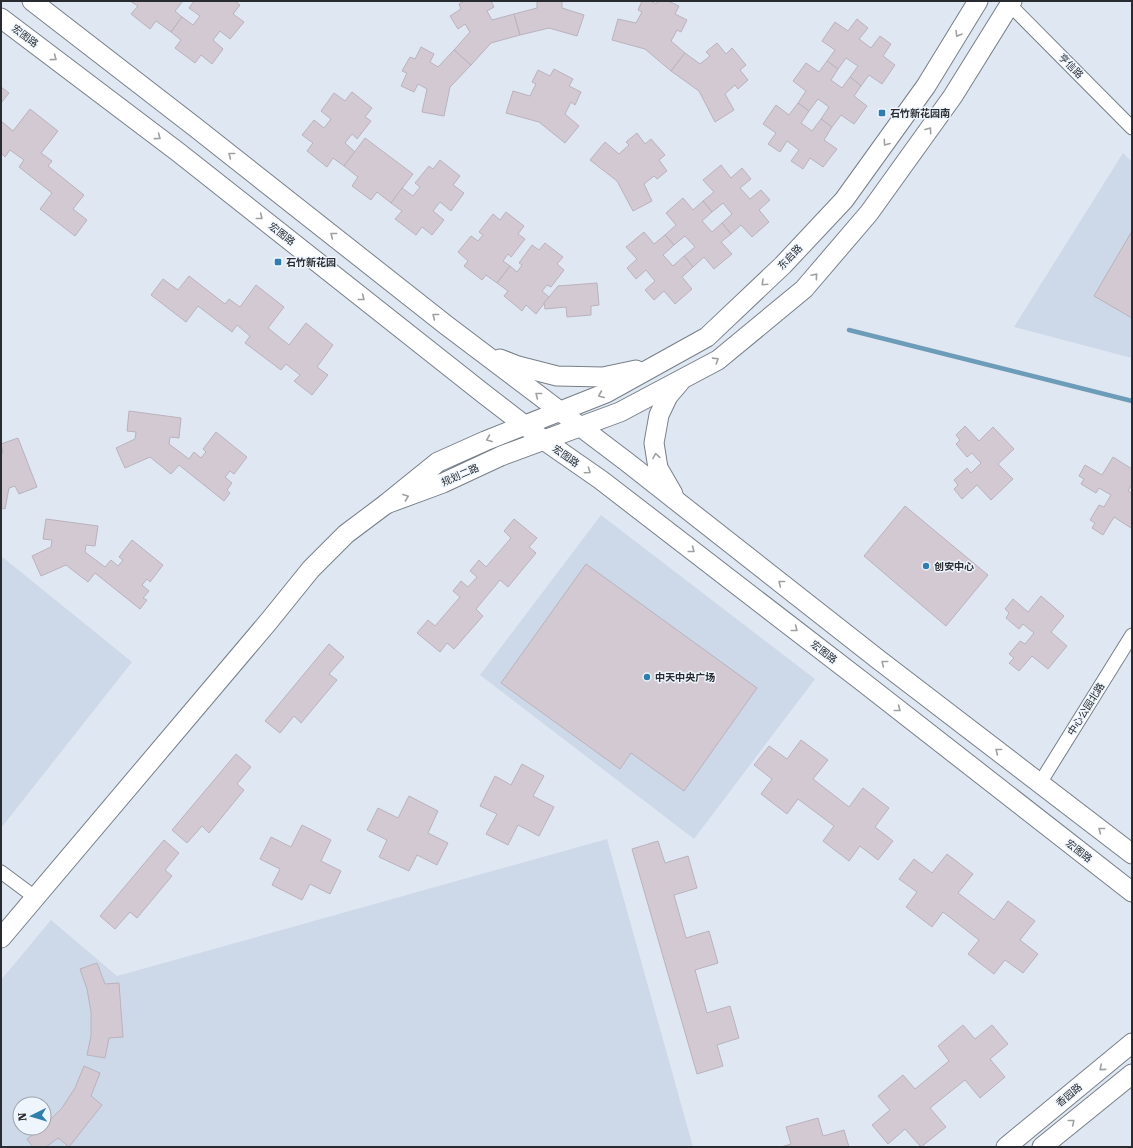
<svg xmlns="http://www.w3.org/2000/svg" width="1133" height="1148" font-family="'Roboto Serif','Noto Sans SC',serif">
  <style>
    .built { fill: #cdd9e9; fill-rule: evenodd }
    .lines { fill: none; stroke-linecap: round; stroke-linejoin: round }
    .stream { stroke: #6d9cb9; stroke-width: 4.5 }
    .building { fill: #d2c9d3; stroke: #bab2bc }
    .street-casing { stroke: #777f88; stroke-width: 15 }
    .secondary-casing { stroke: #777f88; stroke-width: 21 }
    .street { stroke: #fff; stroke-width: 13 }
    .secondary { stroke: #fff; stroke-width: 19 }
    .oneway { stroke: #9ea0a1 }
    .poi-dot { fill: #307eb0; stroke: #eef5fd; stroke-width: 1.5 }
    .labels { text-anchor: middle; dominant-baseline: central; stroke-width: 3; stroke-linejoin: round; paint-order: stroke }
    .street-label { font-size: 10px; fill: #282b2f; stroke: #eef5fd }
    .poi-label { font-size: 10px; font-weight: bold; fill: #282b2f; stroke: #eef5fd; text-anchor: start }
  </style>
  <rect width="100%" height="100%" fill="#dfe7f2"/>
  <g class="built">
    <path d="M1123 153 1132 162V358L1014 327Z"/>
    <path d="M601 515 815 679 694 839 480 675Z"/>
    <path d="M1 556 132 662 1 828Z"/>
    <path d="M607 839 693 1147H1V980L51 920 117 976ZM20 1104H44V1128H20Z"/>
  </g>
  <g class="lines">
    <path class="stream" d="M849 330 1132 401"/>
  </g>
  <g class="building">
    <path d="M130 1H183L175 11 182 17 171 32 156 21 150 29 131 14 138 6Z"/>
    <path d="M194 1H235L240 5 233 14 244 22 230 39 220 31 213 40 223 49 212 64 201 55 195 63 175 48 181 40 171 32 182 17 193 25 200 16 189 8Z"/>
    <path d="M464 1H491L494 7 487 11 492 20 514 14 520 35 491 43 471 65 454 50 470 32 465 24 458 29 450 16 461 9 459 4Z"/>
    <path d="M537 1H562V8L584 15 577 36 549 28 520 35 514 14 537 8Z"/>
    <path d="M642 1H651L656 4 658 1H668L679 6 675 14 687 20 681 32 677 30 671 41 685 53 671 71 645 49 612 40 618 19 636 23 642 12 638 10Z"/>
    <path d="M857 19 868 28 859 39 871 48 880 36 891 44 883 56 895 65 882 84 869 75 861 86 850 77 858 66 846 58 838 69 827 61 835 50 822 41 835 22 848 31Z"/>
    <path d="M717 43 726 54 732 48 746 65 740 70 748 80 738 89 735 85 725 94 734 110 715 122 699 91 671 71 685 53 700 64 710 56 706 52Z"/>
    <path d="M421 47 434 54 430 62 438 67 454 50 471 65 450 87 444 116 422 112 427 89 418 84 414 92 401 86 407 73 402 71 410 57 415 59Z"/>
    <path d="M827 61 838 69 831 80 842 88 850 77 861 86 854 96 867 106 854 124 841 115 832 127 821 119 829 107 818 99 809 111 798 103 806 91 793 81 806 63 819 72Z"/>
    <path d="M554 69 573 79 569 86 581 92 575 105 571 102 565 114 579 126 565 143 539 122 506 113 513 91 530 96 536 84 532 82 538 70 550 76Z"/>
    <path d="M1 87 9 93 1 103Z"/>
    <path d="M352 92 372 108 365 117 371 121 357 139 352 134 345 143 355 152 344 166 333 158 327 167 307 151 313 143 302 135 314 120 324 128 331 119 321 111 334 93 345 101Z"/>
    <path d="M798 103 809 111 801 123 812 131 821 119 832 127 824 140 837 149 823 167 810 158 803 169 791 161 799 150 787 141 780 152 768 144 776 133 763 124 776 105 789 115Z"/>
    <path d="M30 109 58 131 41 153 52 161 48 166 84 195 73 209 87 220 75 236 40 209 52 193 19 167 24 160 10 150 5 157 1 153V121L13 131Z"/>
    <path d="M637 133 645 144 651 139 665 155 659 160 667 171 657 179 654 176 644 184 652 201 633 211 617 181 590 160 605 142 619 154 629 145 626 142Z"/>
    <path d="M365 138 413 174 391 203 377 192 371 200 352 186 358 177 344 166Z"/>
    <path d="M440 160 460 176 453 185 464 193 451 211 440 202 433 211 444 220 432 235 422 227 416 235 395 219 402 211 391 203 402 188 413 196 420 187 415 183 429 166 433 169Z"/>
    <path d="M721 165 731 178 742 168 751 179 740 188 750 199 761 190 770 200 759 210 769 222 752 237 741 225 731 234 722 223 732 214 723 203 712 212 703 201 714 192 703 180Z"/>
    <path d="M683 198 693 210 703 201 712 212 702 221 712 232 722 223 731 234 721 242 732 254 714 269 704 257 693 267 684 256 695 247 685 236 674 245 665 235 676 225 666 213Z"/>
    <path d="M506 212 524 226 518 234 525 239 511 257 508 254 503 261 510 266 497 283 486 275 482 280 464 266 468 261 458 252 471 236 478 241 483 235 479 232 493 214 500 220Z"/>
    <path d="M1132 231V318L1094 296Z"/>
    <path d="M644 232 654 244 665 235 674 245 663 255 673 266 684 256 693 267 682 277 692 289 675 304 664 291 654 300 645 290 655 281 646 270 636 279 627 268 637 259 626 247Z"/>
    <path d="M545 243 563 257 557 264 564 270 551 287 547 285 542 291 549 297 536 314 526 305 522 311 504 296 508 291 497 283 510 266 517 272 522 265 519 263 532 245 539 250Z"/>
    <path d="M189 276 225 304 229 299 240 307 256 285 284 307 268 328 289 345 306 323 333 345 317 367 328 375 312 395 294 381 300 375 286 364 281 370 245 343 250 336 237 325 232 332 198 306 186 322 151 295 163 279 178 290Z"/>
    <path d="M597 283 599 305 591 306V315L567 317 566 307 545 309 544 303 558 286Z"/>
    <path d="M129 411 181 418 179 438 170 437 169 444 189 459 194 452 201 458 206 452 203 449 216 432 247 457 234 474 230 471 225 477 232 483 227 490 230 493 224 501 179 465 171 474 150 457 125 468 116 448 135 439 136 432 127 431Z"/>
    <path d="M965 426 979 441 993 427 1014 449 998 464 1013 479 991 500 977 485 962 499 954 489 958 485 954 480 967 468 971 473 981 463 972 453 967 457 956 444 960 440 956 435Z"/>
    <path d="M18 438 37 487 19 494 15 486 9 488 5 509 1 508V454L3 453 1 444Z"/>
    <path d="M1113 457 1132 469V484L1128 491 1132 493V526L1131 528 1114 517 1103 535 1092 528 1095 523 1090 520 1099 505 1104 507 1111 495 1099 488 1096 493 1081 484 1084 479 1079 476 1085 465 1102 475Z"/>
    <path d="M905 506 988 575 946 626 864 556Z"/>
    <path d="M46 519 98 526 95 546 86 545 85 552 105 567 111 560 118 566 123 560 119 557 132 540 163 565 150 582 147 579 142 585 149 591 143 598 147 600 140 609 95 573 88 582 66 565 41 576 32 556 51 547 52 540 43 539Z"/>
    <path d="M514 519 537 538 529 547 536 553 508 587 500 580 476 609 483 616 454 649 447 643 440 652 417 633 428 620 435 626 460 597 453 591 461 581 468 587 477 577 470 571 479 560 486 567 511 538 504 531Z"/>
    <path d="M586 564 757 688 684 791 631 753 620 769 501 683Z"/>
    <path d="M1041 596 1064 616 1051 632 1067 646 1048 669 1032 656 1019 671 1009 663 1014 658 1009 654 1020 641 1025 644 1034 633 1023 624 1019 629 1006 618 1009 613 1005 609 1013 599 1028 612Z"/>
    <path d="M329 644 344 657 329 674 337 680 301 723 294 716 280 733 265 721Z"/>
    <path d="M801 740 828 760 813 779 849 807 863 788 889 808 875 827 893 841 878 860 860 846 849 861 823 841 834 826 798 799 787 814 761 794 772 779 754 765 769 746 787 759Z"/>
    <path d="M236 754 251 767 237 784 244 790 209 833 202 826 187 843 172 830Z"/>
    <path d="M522 764 544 776 533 796 554 807 539 836 518 825 508 845 486 834 497 814 480 806 495 776 511 785Z"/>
    <path d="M409 796 438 811 428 833 448 843 437 865 417 855 409 871 379 857 387 840 367 830 378 808 398 818Z"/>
    <path d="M302 825 331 840 321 861 341 871 330 894 310 884 302 900 272 885 280 869 260 859 271 837 291 847Z"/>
    <path d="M164 840 179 853 165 870 172 876 137 918 130 912 115 929 100 916Z"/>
    <path d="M658 841 665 863 688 856 697 888 674 895 686 938 709 931 718 963 695 970 707 1013 730 1006 739 1038 717 1045 723 1066 697 1074 632 849Z"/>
    <path d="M947 854 973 874 958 893 994 920 1008 901 1035 921 1020 940 1038 954 1023 973 1005 960 994 974 968 954 979 940 943 912 932 927 906 907 917 892 899 879 914 859 932 873Z"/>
    <path d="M97 963 105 984 119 983 123 1037 109 1038 105 1058 87 1055 91 1036V1012L87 989 80 969Z"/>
    <path d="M963 1025 975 1039 992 1025 1008 1044 990 1059 1005 1077 980 1098 965 1080 930 1108 946 1127 921 1147 905 1129 888 1144 872 1125 890 1110 878 1096 903 1075 915 1089 949 1061 938 1046Z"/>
    <path d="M84 1066 100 1073 91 1096 102 1105 69 1147 58 1138 46 1147H33L27 1139 42 1128H44V1126L62 1108 75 1088Z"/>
    <path d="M818 1118 823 1136 844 1130 849 1147H781L791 1144 786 1127Z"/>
  </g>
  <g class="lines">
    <g class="street-casing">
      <g id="street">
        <path d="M1010 5 1132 128"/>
        <path d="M1040 783 1132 635"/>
        <path d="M1 872 36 898"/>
      </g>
    </g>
    <g class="secondary-casing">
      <g id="secondary">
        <path d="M32 1 195 127 446 325 627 462 879 660 1132 854"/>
        <path d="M978 1 926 86 844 200 783 265 707 337 606 393 485 441 438 462 386 504 443 483 501 456 620 412 718 360 804 289 869 213 953 96 1012 1"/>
        <path d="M1 18 178 152 484 394 545 441 601 480 863 682 1132 892"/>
        <path d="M500 359 518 366 557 376 603 377 636 370"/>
        <path d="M673 494 658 468 654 443 659 415 668 396 680 382"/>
        <path d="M1 938 269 621 311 569 346 534 386 504"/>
        <path d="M1006 1147 1132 1043"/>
        <path d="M1042 1147 1132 1074"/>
      </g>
    </g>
    <use href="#street" class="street"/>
    <use href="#secondary" class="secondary"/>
  </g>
  <defs><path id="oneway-chevron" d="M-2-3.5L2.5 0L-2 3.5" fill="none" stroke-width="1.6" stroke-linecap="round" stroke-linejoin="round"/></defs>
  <g class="oneway">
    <use href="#oneway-chevron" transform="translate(958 34) rotate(121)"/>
    <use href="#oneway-chevron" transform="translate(54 58) rotate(37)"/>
    <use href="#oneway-chevron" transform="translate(929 130) rotate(-54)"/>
    <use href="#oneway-chevron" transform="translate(158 137) rotate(37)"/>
    <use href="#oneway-chevron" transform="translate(886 143) rotate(126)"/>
    <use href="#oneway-chevron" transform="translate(231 155) rotate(-142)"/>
    <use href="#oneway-chevron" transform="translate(260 217) rotate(38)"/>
    <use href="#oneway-chevron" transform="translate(333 235) rotate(-142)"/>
    <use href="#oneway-chevron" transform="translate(815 276) rotate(-49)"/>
    <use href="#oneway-chevron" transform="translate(764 283) rotate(137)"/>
    <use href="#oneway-chevron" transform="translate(362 298) rotate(38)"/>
    <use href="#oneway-chevron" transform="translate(435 316) rotate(-142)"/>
    <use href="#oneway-chevron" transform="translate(716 360) rotate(-32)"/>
    <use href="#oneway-chevron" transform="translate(538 395) rotate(-142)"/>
    <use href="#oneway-chevron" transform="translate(601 395) rotate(157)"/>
    <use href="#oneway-chevron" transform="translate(489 439) rotate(159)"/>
    <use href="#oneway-chevron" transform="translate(656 456) rotate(-99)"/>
    <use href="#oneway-chevron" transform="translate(588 471) rotate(35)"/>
    <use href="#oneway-chevron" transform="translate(406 497) rotate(-20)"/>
    <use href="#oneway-chevron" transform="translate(692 550) rotate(38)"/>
    <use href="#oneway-chevron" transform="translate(781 583) rotate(-142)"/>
    <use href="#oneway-chevron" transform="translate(795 629) rotate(38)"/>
    <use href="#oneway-chevron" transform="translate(884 663) rotate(-142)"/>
    <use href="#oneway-chevron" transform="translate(898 709) rotate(38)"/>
    <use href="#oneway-chevron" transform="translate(998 751) rotate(-142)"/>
    <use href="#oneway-chevron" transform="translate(1101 830) rotate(-142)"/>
    <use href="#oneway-chevron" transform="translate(1102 1068) rotate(140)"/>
    <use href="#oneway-chevron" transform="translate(1072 1122) rotate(-39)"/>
  </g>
  <g class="poi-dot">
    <rect x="878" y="109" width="8" height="8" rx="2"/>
    <rect x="274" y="258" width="8" height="8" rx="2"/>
    <circle cx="926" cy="566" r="4"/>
    <circle cx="647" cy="677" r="4"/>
  </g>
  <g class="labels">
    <g class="street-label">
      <text transform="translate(25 36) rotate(37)">宏图路</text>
      <text transform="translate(1071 66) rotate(45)">亨信路</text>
      <text transform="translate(282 234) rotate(38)">宏图路</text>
      <text transform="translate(790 257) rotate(-46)">东启路</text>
      <text transform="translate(566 456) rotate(35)">宏图路</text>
      <text transform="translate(460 475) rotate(-24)">规划二路</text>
      <text transform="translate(824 652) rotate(38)">宏图路</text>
      <text transform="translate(1086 709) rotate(-58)">中心公园北路</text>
      <text transform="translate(1079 851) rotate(38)">宏图路</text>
      <text transform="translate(1069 1095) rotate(-40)">香园路</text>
    </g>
    <g class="poi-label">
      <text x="890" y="113">石竹新花园南</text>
      <text x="286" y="262">石竹新花园</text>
      <text x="934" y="566">创安中心</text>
      <text x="655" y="677">中天中央广场</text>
    </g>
  </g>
  <rect width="1133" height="1148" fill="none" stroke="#282b2f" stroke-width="4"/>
  <g transform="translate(32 1116) rotate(265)"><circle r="19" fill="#eef5fd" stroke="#9fa4ab"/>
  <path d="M0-3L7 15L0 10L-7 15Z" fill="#307eb0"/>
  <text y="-6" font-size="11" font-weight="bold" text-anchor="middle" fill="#282b2f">N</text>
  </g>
</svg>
